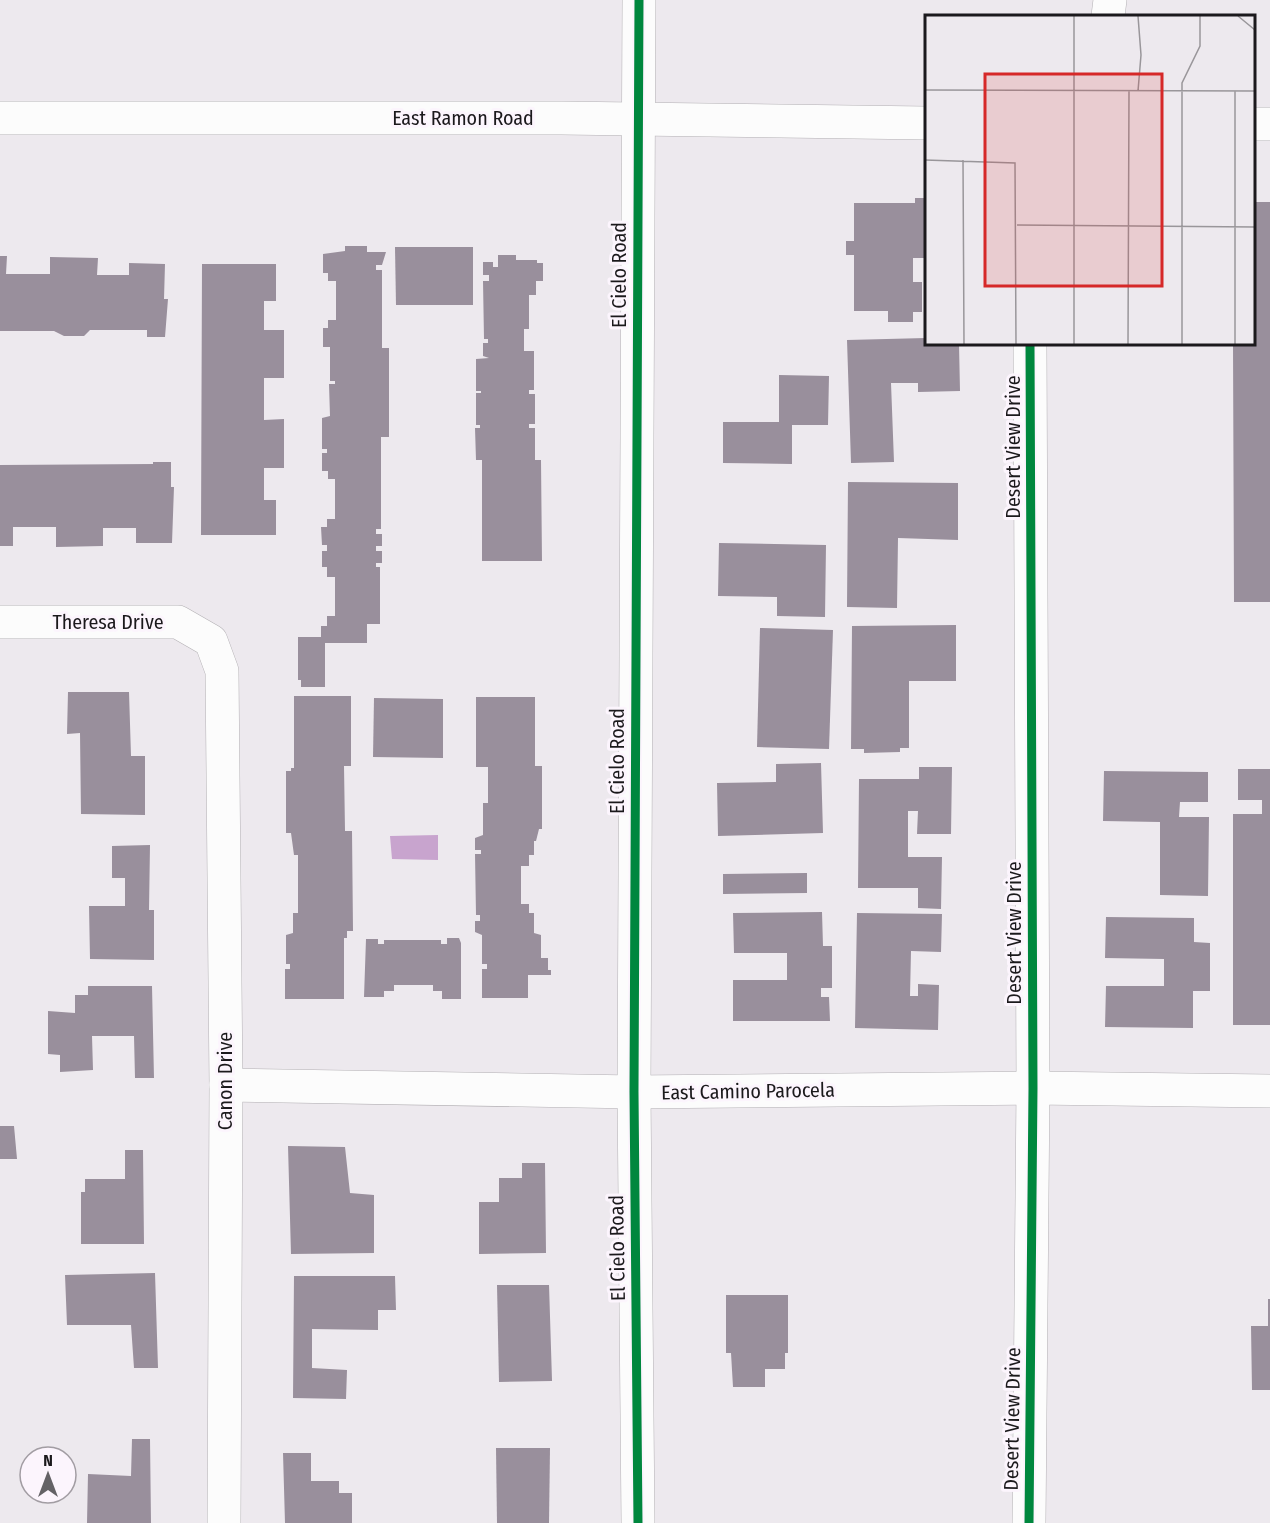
<svg xmlns="http://www.w3.org/2000/svg" width="1270" height="1523" font-family="'Fira Sans Condensed',sans-serif">
  <style>
    .water { fill: #c8a4ce }
    .building { fill: #998f9c }
    .lines { fill: none; stroke-linecap: round; stroke-linejoin: round }
    .street-casing { stroke: #b3b0b4; stroke-width: 34 }
    .secondary-casing { stroke: #b3b0b4; stroke-width: 34 }
    .primary-casing { stroke: #b3b0b4; stroke-width: 34 }
    .street { stroke: #fcfcfc; stroke-width: 33 }
    .secondary { stroke: #fcfcfc; stroke-width: 33 }
    .primary { stroke: #fcfcfc; stroke-width: 33 }
    .cycleway-casing { stroke: #fcf5fd; stroke-width: 13 }
    .cycleway { stroke: #00873e; stroke-width: 9 }
    .labels { text-anchor: middle; dominant-baseline: central; stroke-width: 6; stroke-linejoin: round; paint-order: stroke }
    .street-label { font-size: 20px; fill: #1b191c; stroke: #fcf5fd }
    .inset-road { fill: none; stroke: #99969a; stroke-width: 1.5 }
    .view { fill: #d62828; fill-opacity: 0.15; stroke: #d62828; stroke-width: 3 }
    .inset-edge { fill: none; stroke: #1b191c; stroke-width: 3 }
  </style>
  <rect width="100%" height="100%" fill="#ede9ee"/>
  <path class="water" d="M438 835V860L392 859 390 836Z"/>
  <g class="building">
    <path d="M915 198H926V258H913V282H922V312H913V322H888V311H854V255H846V241H854V203H915Z"/>
    <path d="M1254 202H1270V602H1234L1233 344H1254Z"/>
    <path d="M345 246H367V252H386L382 265H376V270H382V348H389V437H381V529H376V534H382V546H376V551H382V563H376V567H380V624H367V643H325V687H301V680H298V637H321V626H327V616H335V577H327V567H322V551H327V545H322L321 527H327V519H335V479H328V471H322V453H327V449H322V418L330 416 329 384H335V381H330V347H323V328H328V320H336V281H328V273H323V254L345 251Z"/>
    <path d="M395 247H473V305H396Z"/>
    <path d="M498 255H516V260H537V263H543V281H536V295H529V329H524V351H534V390H529V394H535V424H529V428H535V460H541L542 561H482V460H476L475 428H480V425H476V393H481V391H476V359L489 358 483 356V343H488V339H484L483 281H489V275H483V262H493V267H498Z"/>
    <path d="M0 256H7L6 274H50V257L98 258 97 275H129V263L165 264 164 299H168L165 337H147V330H90L84 336H64L54 331H0Z"/>
    <path d="M202 264H276V301H264V330H284V378H264V420L284 419V468H264V500H276V535H201Z"/>
    <path d="M926 338V344H959L960 391 918 392V383H891L894 462 851 463 847 340Z"/>
    <path d="M779 375 829 376 828 425H792V464L723 463V422H779Z"/>
    <path d="M153 462H171V487H174L172 543H136V528H103V546L56 547V527H13V546H0V465L153 464Z"/>
    <path d="M848 482 958 483V540L898 538 897 608 847 607Z"/>
    <path d="M719 543 826 545 825 617 777 616V597L718 596Z"/>
    <path d="M956 625V681H909V748H900V752L864 753V749H851L852 626Z"/>
    <path d="M760 628 833 630 829 749 757 747Z"/>
    <path d="M68 692H129L131 756H145V815L81 814 80 733 67 734Z"/>
    <path d="M294 696H351V766H344L345 831H352L353 931H347V938H344V999H285V969H290V964H286V935L293 933V913H298V855H294L291 833H286V771H291V768H294Z"/>
    <path d="M476 697H535V766H542V829H539L536 841H534V855H529V866H521V904H529V913H534V933L541 935V958H548V970H551V975H528V998H482V969H487V964H482V935L475 932V921H480V915H476L475 854H481V850H475V838L483 835V803H488V767H476Z"/>
    <path d="M374 698 443 699V758L373 757Z"/>
    <path d="M821 763 823 833 718 836 717 783 776 782V764Z"/>
    <path d="M919 767H952L951 834H917L918 811H908V857H942L941 909 918 908V888H858L859 779H919Z"/>
    <path d="M1238 769H1270V1025H1233V814H1262V800H1238Z"/>
    <path d="M1104 771 1208 772V802H1180L1179 817H1209L1208 896 1160 895V822L1103 821Z"/>
    <path d="M150 845 149 910H154V960L90 959 89 906H125V878H112V846Z"/>
    <path d="M807 873V893L723 894V874Z"/>
    <path d="M822 912 823 946H832V988H821V997H829L830 1021H733V980H787V953H734L733 913Z"/>
    <path d="M857 913 942 914 941 952 911 951 910 996H918V984L939 985 938 1030 855 1028Z"/>
    <path d="M1106 917 1194 918V942L1210 943V991H1193V1028L1105 1027 1106 986H1164V959L1105 958Z"/>
    <path d="M447 938H459L461 943V999H442V991H433V985H394V991H384V997H364L366 939H378V944H384V940H441V944H447Z"/>
    <path d="M88 986H152L154 1078H135L134 1036H92L93 1070 60 1072V1055L48 1054V1011L75 1013V995H88Z"/>
    <path d="M0 1126H14L17 1159H0Z"/>
    <path d="M288 1146 345 1147 350 1193 374 1195V1253L291 1254Z"/>
    <path d="M125 1150H143L144 1244H81V1192H85V1179H125Z"/>
    <path d="M522 1163H545L546 1253 479 1254V1202H499V1178H522Z"/>
    <path d="M155 1273 158 1368H134L131 1325H67L65 1275Z"/>
    <path d="M294 1276H395L396 1310H378V1330L312 1329V1368L347 1370 346 1399 293 1398Z"/>
    <path d="M497 1285H549L552 1381 499 1382Z"/>
    <path d="M726 1295H788V1353H785V1369H765V1387H733L731 1353H726Z"/>
    <path d="M1268 1299H1270V1390H1252L1251 1326H1268Z"/>
    <path d="M132 1439H150L151 1523H87L88 1474 131 1476Z"/>
    <path d="M496 1448H550L549 1523H497Z"/>
    <path d="M283 1453H311V1481H339V1493H352V1523H285Z"/>
  </g>
  <g class="lines">
    <g class="street-casing">
      <g id="street">
        <path d="M1108 16 1110 0"/>
        <path d="M0 622H178L211 641 222 671 226 1085 224 1523"/>
        <path d="M226 1085 634 1092 1033 1088 1270 1091"/>
        <path d="M1029 1523 1033 1088 1030 344"/>
      </g>
    </g>
    <g class="secondary-casing">
      <path id="secondary" d="M638 1523 634 1092 639 0"/>
    </g>
    <g class="primary-casing">
      <g id="primary">
        <path d="M0 118H561L926 123"/>
        <path d="M1254 124H1270"/>
      </g>
    </g>
    <use href="#street" class="street"/>
    <use href="#secondary" class="secondary"/>
    <use href="#primary" class="primary"/>
    <g class="cycleway-casing">
      <g id="cycleway">
        <path d="M638 1523 634 1092 639 0"/>
        <path d="M1029 1523 1033 1088 1030 344"/>
      </g>
    </g>
    <use href="#cycleway" class="cycleway"/>
  </g>
  <g class="labels">
    <g class="street-label">
      <text x="463" y="118">East Ramon Road</text>
      <text transform="translate(619 275) rotate(-90)">El Cielo Road</text>
      <text transform="translate(1013 447) rotate(-90)">Desert View Drive</text>
      <text x="108" y="622">Theresa Drive</text>
      <text transform="translate(617 761) rotate(-90)">El Cielo Road</text>
      <text transform="translate(1014 933) rotate(-90)">Desert View Drive</text>
      <text transform="translate(225 1081) rotate(-90)">Canon Drive</text>
      <text transform="translate(748 1091) rotate(-1)">East Camino Parocela</text>
      <text transform="translate(617 1248) rotate(-91)">El Cielo Road</text>
      <text transform="translate(1012 1419) rotate(-89)">Desert View Drive</text>
    </g>
  </g>
  <g transform="translate(925 15)">
    <rect width="330" height="330" fill="#ede9ee"/>
    <path class="inset-road" d="M213 1 216 40 213 76M313 1 330 15M0 75 330 76M149 75V329M149 75V1M0 145 90 148 91 329M38 145 39 329M92 210 330 212M203 329 204 76M257 329V68L275 31V1M310 329V76"/>
    <path class="view" d="M60 59H237V271H60Z"/>
    <rect width="330" height="330" class="inset-edge"/>
  </g>
  <g transform="translate(48 1475)"><circle r="28" fill="#fcf5fd" stroke="#a29da3" stroke-width="1.5"/>
  <path d="M0-4.5L10 22L0 15L-10 22Z" fill="#646266"/>
  <text y="-9" font-size="16" font-weight="bold" text-anchor="middle" fill="#1b191c">N</text>
  </g>
</svg>
